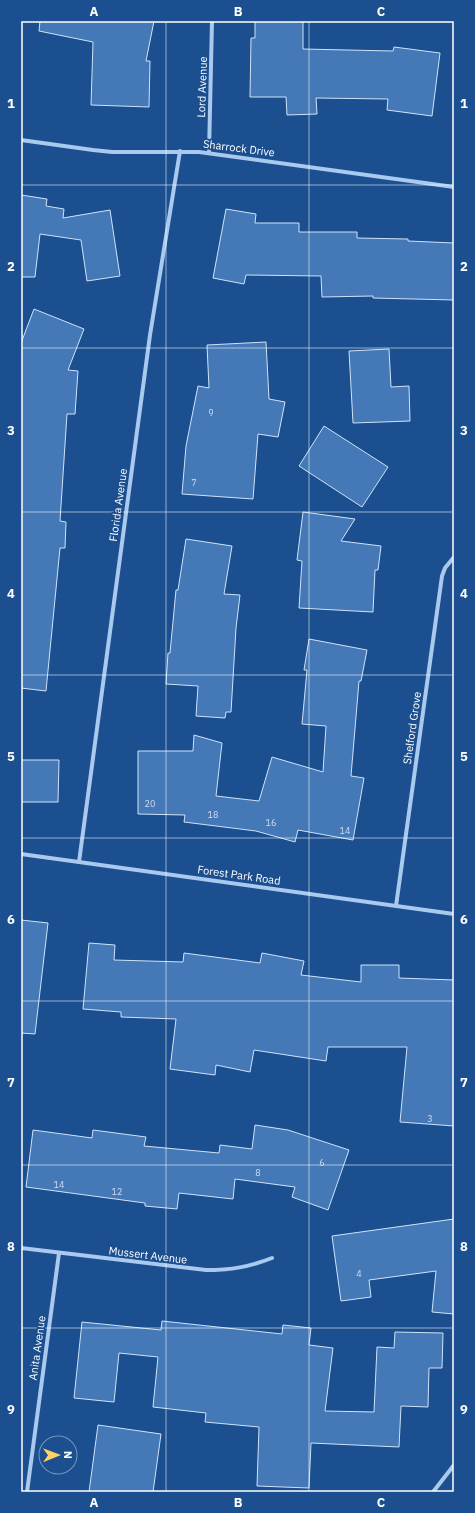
<svg xmlns="http://www.w3.org/2000/svg" width="475" height="1513" font-family="'IBM Plex Sans',sans-serif">
  <style>
    .building { fill: #4478b7; stroke: #cfe3fa }
    .lines { fill: none; stroke-linecap: round; stroke-linejoin: round }
    .minor { stroke: #a9c9ee; stroke-width: 4 }
    .grid { fill: none; stroke: #fff; stroke-width: 1; stroke-opacity: 0.55 }
    .labels { text-anchor: middle; dominant-baseline: central; stroke-width: 3.5; stroke-linejoin: round; paint-order: stroke }
    .number-label { font-size: 9px; fill: #d0dded }
    .street-label { font-size: 11px; fill: #fff; stroke: #1b4f8f }
    .neatline { fill: none; stroke: #fff; stroke-width: 1.5 }
    .grid-label { font-size: 13px; text-anchor: middle; font-weight: bold; fill: #fff }
  </style>
  <rect width="100%" height="100%" fill="#1b4f8f"/>
  <g class="building">
    <path d="M40 21H154L146 61H150L149 107 91 105 93 42 39 31Z"/>
    <path d="M255 21H303V49L393 51 394 47 440 53 432 116 387 110 388 99 316 98 317 114 287 115 286 97H250L251 38H255Z"/>
    <path d="M21 195 47 199 46 206 64 209 63 218 110 210 120 276 87 281 81 240 40 234 35 277H21Z"/>
    <path d="M226 209 256 214 255 223H299V232H357V238L408 239V241L454 243V300L373 298V296L322 297 321 276 246 275 244 284 213 278Z"/>
    <path d="M34 309 84 329 68 370 78 371 75 414H67L60 521 66 522 65 548H60L46 691 21 688V343Z"/>
    <path d="M266 342 269 399 285 402 278 437 258 434 253 499 182 494 186 446 198 386 209 388 207 345Z"/>
    <path d="M389 349 391 387 409 386 410 421 353 423 349 351Z"/>
    <path d="M324 426 388 467 362 507 299 466Z"/>
    <path d="M303 512 355 519 341 541 381 546 378 570H375L373 612 299 608 302 561 297 560Z"/>
    <path d="M186 539 232 546 224 594 240 595 236 628 231 712H226L225 718 196 716 198 686 166 684 168 653H170L176 590H178Z"/>
    <path d="M309 639 367 650 361 681H359L351 776 364 778 353 840 298 830 295 842 256 831 184 822 185 815 138 814V751H193L194 735 222 743 216 796 259 801 272 757 323 772 326 726 302 724 307 670H304Z"/>
    <path d="M21 760H59L58 802H21Z"/>
    <path d="M21 920 48 923 35 1034 21 1033Z"/>
    <path d="M89 943 115 945 114 960 183 962 184 953 260 963 262 953 304 961 301 975 361 982V965H399V978L454 980V1126L400 1122 407 1047H328L326 1061 254 1050 250 1072 216 1065 215 1075 170 1069 176 1019 121 1017V1012L83 1009Z"/>
    <path d="M255 1125 288 1130 349 1150 328 1210 292 1197 295 1187 235 1179 233 1199 179 1193 177 1209 145 1206V1203L26 1187 33 1130 92 1138 93 1130 146 1137 144 1146 219 1153 220 1145 252 1149Z"/>
    <path d="M454 1219V1314L432 1312 436 1271 369 1280 371 1297 341 1301 332 1236Z"/>
    <path d="M162 1321 282 1334 283 1325 311 1328 309 1345 333 1348 325 1411 374 1412 377 1347 394 1348 395 1332 443 1333 442 1368H429L428 1407 401 1406 399 1447 311 1443 309 1488 257 1486 259 1427 205 1422 206 1413 153 1407 158 1357 119 1353 114 1402 74 1398 82 1322 161 1330Z"/>
    <path d="M98 1425 161 1434 153 1492H89Z"/>
  </g>
  <g class="lines">
    <g class="minor">
      <path d="M21 140 93 150 112 152H199L454 187"/>
      <path d="M209 153 212 21"/>
      <path d="M21 854 454 914"/>
      <path d="M79 862 150 335 180 151"/>
      <path d="M396 906 442 576 445 568 454 557"/>
      <path d="M21 1248 206 1270C231 1270 249 1267 272 1258"/>
      <path d="M27 1492 59 1253"/>
      <path d="M433 1492 454 1465"/>
    </g>
  </g>
  <path class="grid" d="M166 21V1492M309 21V1492M21 185H454M21 348H454M21 512H454M21 675H454M21 838H454M21 1001H454M21 1165H454M21 1328H454"/>
  <g class="labels">
    <g class="number-label">
      <text x="211" y="412">9</text>
      <text x="194" y="482">7</text>
      <text x="150" y="803">20</text>
      <text x="213" y="814">18</text>
      <text x="271" y="822">16</text>
      <text x="345" y="830">14</text>
      <text x="430" y="1118">3</text>
      <text x="322" y="1162">6</text>
      <text x="258" y="1172">8</text>
      <text x="59" y="1184">14</text>
      <text x="117" y="1191">12</text>
      <text x="359" y="1273">4</text>
    </g>
    <g class="street-label">
      <text transform="translate(202 87) rotate(-88)">Lord Avenue</text>
      <text transform="translate(239 148) rotate(7)">Sharrock Drive</text>
      <text transform="translate(118 505) rotate(-82)">Florida Avenue</text>
      <text transform="translate(412 728) rotate(-82)">Shelford Grove</text>
      <text transform="translate(239 875) rotate(8)">Forest Park Road</text>
      <text transform="translate(148 1255) rotate(7)">Mussert Avenue</text>
      <text transform="translate(37 1348) rotate(-82)">Anita Avenue</text>
    </g>
  </g>
  <rect width="475" height="1513" fill="none" stroke="#1b4f8f" stroke-width="44"/>
  <g transform="translate(58 1455) rotate(89)"><circle r="19" fill="#1b4f8f" stroke="#7695bc"/>
  <path d="M0-3L7 15L0 10L-7 15Z" fill="#ffd166"/>
  <text y="-6" font-size="11" font-weight="bold" text-anchor="middle" fill="#ffffff">N</text>
  </g>
  <rect x="22" y="22" width="431" height="1469" class="neatline"/>
  <g class="grid-label">
    <text x="94" y="16">A</text>
    <text x="238" y="16">B</text>
    <text x="381" y="16">C</text>
    <text x="11" y="108">1</text>
    <text x="464" y="108">1</text>
    <text x="11" y="271">2</text>
    <text x="464" y="271">2</text>
    <text x="11" y="435">3</text>
    <text x="464" y="435">3</text>
    <text x="11" y="598">4</text>
    <text x="464" y="598">4</text>
    <text x="11" y="761">5</text>
    <text x="464" y="761">5</text>
    <text x="11" y="924">6</text>
    <text x="464" y="924">6</text>
    <text x="11" y="1087">7</text>
    <text x="464" y="1087">7</text>
    <text x="11" y="1251">8</text>
    <text x="464" y="1251">8</text>
    <text x="11" y="1414">9</text>
    <text x="464" y="1414">9</text>
    <text x="94" y="1507">A</text>
    <text x="238" y="1507">B</text>
    <text x="381" y="1507">C</text>
  </g>
</svg>
